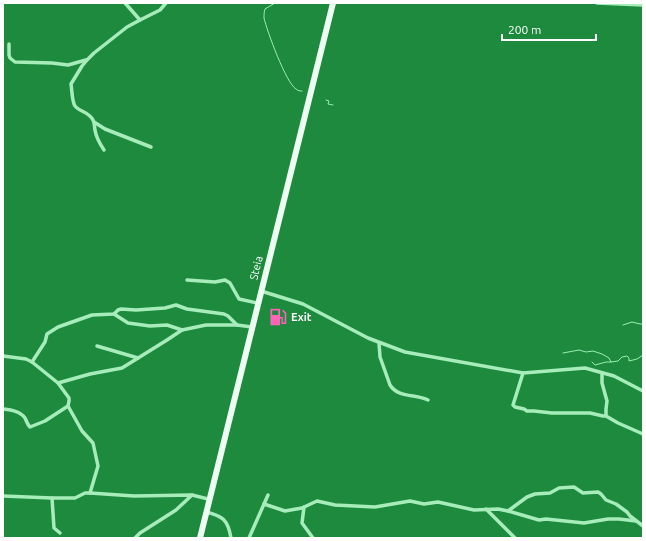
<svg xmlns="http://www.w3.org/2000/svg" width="646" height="541" font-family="Ubuntu,sans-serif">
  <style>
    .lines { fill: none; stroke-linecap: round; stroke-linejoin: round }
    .stream { stroke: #9aeeb1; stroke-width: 1 }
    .street { stroke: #a7ecbb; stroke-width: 3.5 }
    .primary { stroke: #edfff3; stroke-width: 6 }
    .labels { text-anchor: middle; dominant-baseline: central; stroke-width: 4; stroke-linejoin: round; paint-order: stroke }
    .street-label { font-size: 11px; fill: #fff; stroke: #1d8a3d }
    .poi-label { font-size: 11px; font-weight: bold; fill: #fff; stroke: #1d8a3d; text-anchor: start }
  </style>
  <rect width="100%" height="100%" fill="#1d8a3d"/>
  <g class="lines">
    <g class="stream">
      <path d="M275 3 265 9C264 12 264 15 264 18 267 31 286 83 296 89 298 91 300 91 302 91"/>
      <path d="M326 100 329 101 328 104 333 105"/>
      <path d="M623 325 632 322 640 324H643"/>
      <path d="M563 353 579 350 586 352 593 351 602 354 609 358 611 362 618 361 622 357 627 356 629 358V361L637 359 643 355"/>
      <path d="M592 362 595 365 606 362H611"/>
    </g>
    <g class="street">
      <path d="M125 3 140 20"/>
      <path d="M597 3 643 5"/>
      <path d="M9 44V55L10 58 15 62 52 63 68 65 86 60"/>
      <path d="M94 122 105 129 151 147"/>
      <path d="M104 150C100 144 96 137 95 130 94 126 95 123 93 120 89 112 80 112 75 106 72 102 72 90 71 84L82 66 87 60 94 53 127 27 140 20 160 10 166 3"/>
      <path d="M187 280 215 282 225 280 230 283 239 299 257 303"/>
      <path d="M261 291 303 304 368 338 405 352 523 373 585 368 614 376 643 391"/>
      <path d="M114 314 128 323 150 326 167 325 182 330"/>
      <path d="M379 343 380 357 390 385C398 398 416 394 428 400"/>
      <path d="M97 346 138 358"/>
      <path d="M3 356 26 359 32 362 58 383 90 374 122 368 167 340 182 330 206 325H237L252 327"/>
      <path d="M32 362 45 342 47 334 58 327 92 315 114 314 118 310 121 309 136 310 165 308 176 305 187 309 224 314 228 316 237 325"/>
      <path d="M523 373 513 405 515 407 524 409 527 411H534L552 413H590L603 416H606V409L607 401 602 383V373"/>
      <path d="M58 383 69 398V401L68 406 82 431 93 443 98 466 90 493"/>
      <path d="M3 409C11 410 20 411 25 418 27 422 27 424 30 427L45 421 68 406"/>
      <path d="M606 416 618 423 643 434"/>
      <path d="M3 496 52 498H75L85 493H90L134 496 192 495 208 499"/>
      <path d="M52 498 54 528 60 533"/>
      <path d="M264 504 285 511 302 508 317 501 335 505 375 507 410 501 424 504 438 502 474 510 498 509 508 511 539 520 546 519 584 523 608 519H619L636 521"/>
      <path d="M304 507 302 523 313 538"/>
      <path d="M486 509 515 538"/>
      <path d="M508 511 527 497 535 494 550 493 559 488 574 487 583 493 598 492 601 494 606 500 616 504 627 512 630 516 643 526"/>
      <path d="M206 512C223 516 228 520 231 538"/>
      <path d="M135 538 140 533 176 510 192 495"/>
      <path d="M249 538 268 495"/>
    </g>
    <path class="primary" d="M200 538 333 3"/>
  </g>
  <defs>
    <g id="fuel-bare" transform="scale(1.38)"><path d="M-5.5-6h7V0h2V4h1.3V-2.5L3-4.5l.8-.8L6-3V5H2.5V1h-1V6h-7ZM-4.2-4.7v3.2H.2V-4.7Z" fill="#fc65b8" stroke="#1d8a3d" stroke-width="2.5" paint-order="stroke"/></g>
  </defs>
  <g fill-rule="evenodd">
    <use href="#fuel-bare" x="278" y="317"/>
  </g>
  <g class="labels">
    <g class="street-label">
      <text transform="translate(256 268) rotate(-76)">Steia</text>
    </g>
    <g class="poi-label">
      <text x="291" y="317">Exit</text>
    </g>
  </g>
  <rect width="646" height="541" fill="none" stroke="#ffffff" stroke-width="8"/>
  <path d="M502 34v6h94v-6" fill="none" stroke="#ffffff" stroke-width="2"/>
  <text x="508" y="34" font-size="12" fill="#ffffff" stroke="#1d8a3d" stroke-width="3" paint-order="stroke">200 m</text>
</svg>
